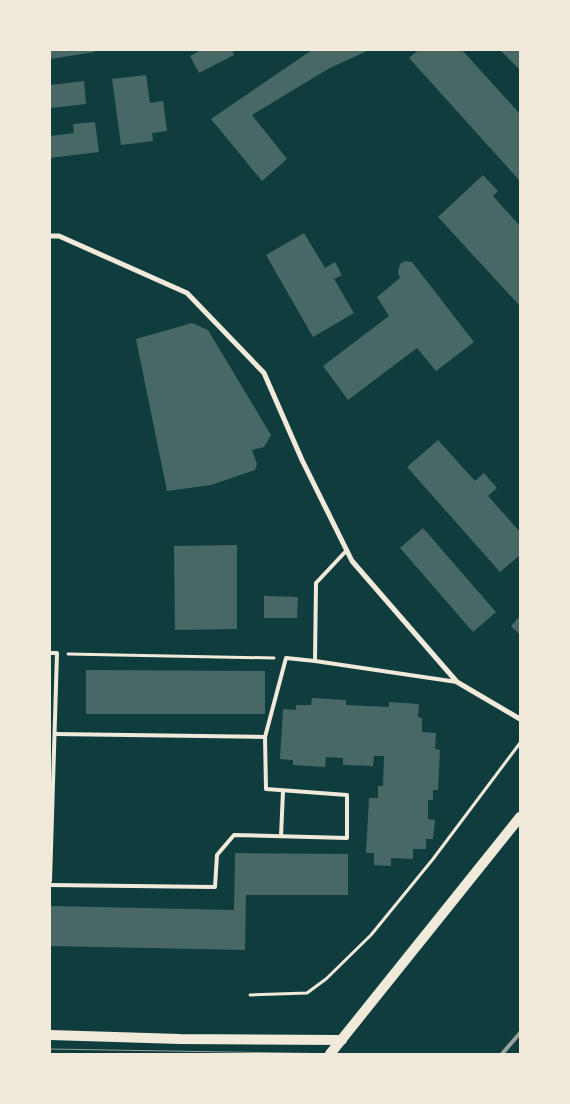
<svg xmlns="http://www.w3.org/2000/svg" width="570" height="1104" font-family="Barlow,sans-serif">
  <style>
    .building { fill: #486865 }
    .lines { fill: none; stroke-linecap: round; stroke-linejoin: round }
    .path { stroke: #f1e9da; stroke-width: 3 }
    .service { stroke: #f1e9da; stroke-width: 4 }
    .minor { stroke: #f1e9da; stroke-width: 5 }
    .secondary { stroke: #f1e9da; stroke-width: 10 }
    .tram { stroke: #97a49c; stroke-width: 1 }
    .rail { stroke: #97a49c; stroke-width: 4 }
  </style>
  <rect width="100%" height="100%" fill="#0f3d3e"/>
  <g class="building">
    <path d="M50 50H94L95 52 50 59Z"/>
    <path d="M201 50H232L234 55 199 73 190 56Z"/>
    <path d="M312 50H369L328 69 252 115 287 159 262 181 211 119Z"/>
    <path d="M418 50H462L520 114V181L409 58Z"/>
    <path d="M500 50H520V70Z"/>
    <path d="M146 75 150 103 163 101 167 131 152 133 153 141 121 145 112 79Z"/>
    <path d="M84 81 86 104 50 108V85Z"/>
    <path d="M95 122 99 152 50 158V136L74 133 73 124Z"/>
    <path d="M483 175 498 191 493 196 520 226 519 305 438 217Z"/>
    <path d="M304 233 325 268 335 262 342 275 334 279 354 313 313 337 266 255Z"/>
    <path d="M405 261 412 262 474 342 436 371 417 348 348 400 323 366 389 316 377 297 400 278 398 272 400 264Z"/>
    <path d="M192 323 208 330 271 435 264 447 252 450 257 464 255 470 211 485 167 491 136 339Z"/>
    <path d="M438 440 475 481 484 473 497 488 488 496 520 532V555L500 572 407 467Z"/>
    <path d="M423 528 496 612 473 632 400 548Z"/>
    <path d="M237 545V629L175 630 174 546Z"/>
    <path d="M264 596 298 597 297 618H264Z"/>
    <path d="M520 616V635L511 626Z"/>
    <path d="M86 670 265 671V714H86Z"/>
    <path d="M312 698 346 700V705L389 707V702L419 704 418 717 422 718V732L436 733 435 749 440 750 438 790H433V800H428V819L435 820 433 839H426V849H413V859L391 858V866L374 865V853H366L369 798H378V786H383L384 756H374L373 766 343 765V758L326 757 325 767 293 765V760L280 759 283 709 296 710V705H311Z"/>
    <path d="M235 853 348 854V895H246L245 950 50 946V906L234 910Z"/>
  </g>
  <g class="lines">
    <g class="path">
      <path d="M68 654 274 658"/>
      <path d="M250 995 307 993 326 979 371 935 433 859 520 743"/>
    </g>
    <g class="service">
      <path d="M50 653H57L50 881"/>
      <path d="M315 661 457 682"/>
      <path d="M265 737 286 658 315 661 316 583 347 550"/>
      <path d="M281 836 283 791"/>
      <path d="M50 885 215 887 217 855 234 835 347 838V795L266 789 265 737 55 734"/>
    </g>
    <path class="minor" d="M50 236H59L187 293 264 373 302 460 352 561 457 682 520 719"/>
    <g class="secondary">
      <path d="M50 1035 180 1039 342 1040"/>
      <path d="M330 1054 520 817"/>
    </g>
    <path class="tram" d="M50 1049 345 1054"/>
    <path class="rail" d="M502 1054 520 1033"/>
  </g>
  <rect width="570" height="1104" fill="none" stroke="#f1e9da" stroke-width="102"/>
</svg>
